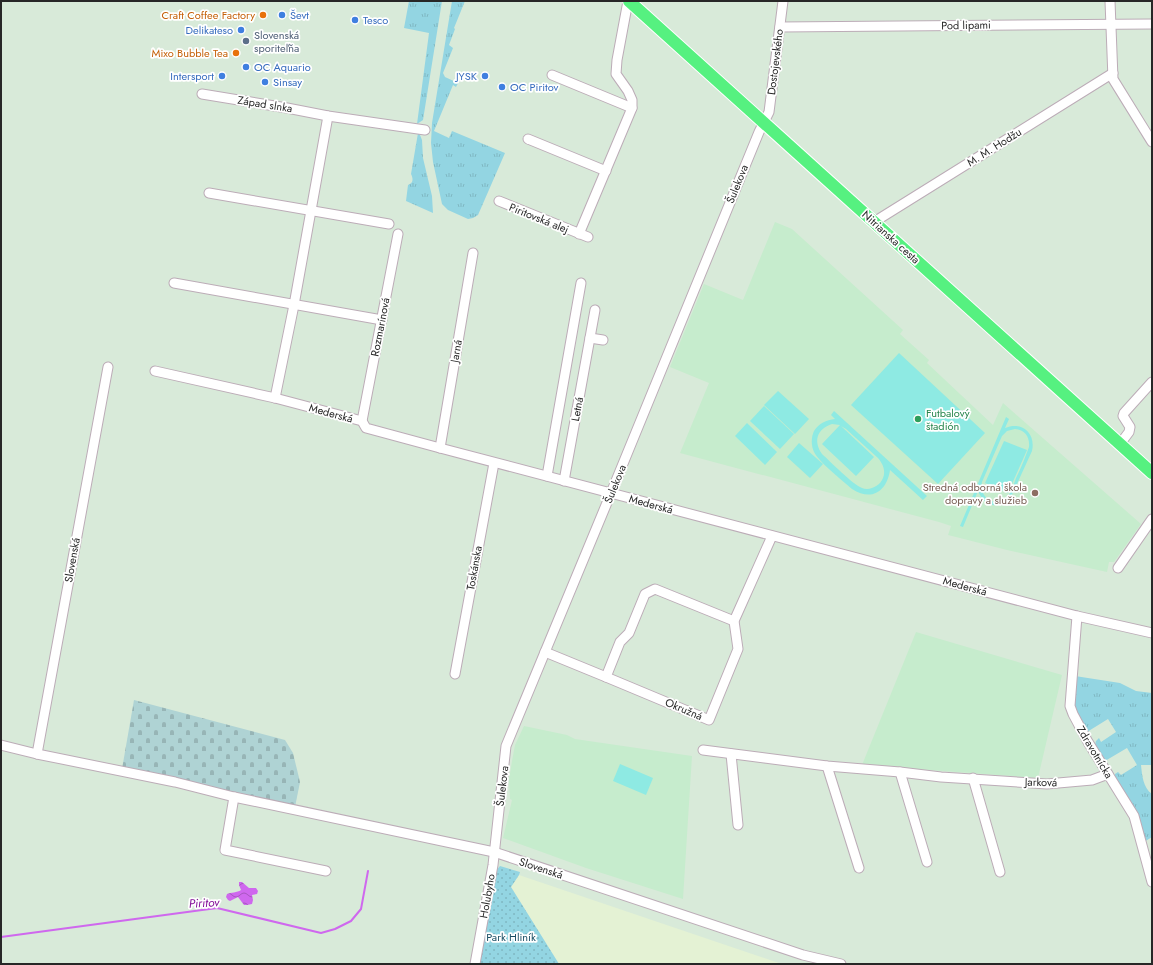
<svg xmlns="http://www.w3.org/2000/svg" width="1153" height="965" font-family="Jost,sans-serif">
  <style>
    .education { fill: #c6eccd }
    .medical { fill: #e4f2d4 }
    .grass { fill: url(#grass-tufts) }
    .cemetery { fill: url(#cemetery-stones) }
    .park { fill: url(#park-dots) }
    .pitch { fill: #8eeae3; fill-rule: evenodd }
    .water { fill: url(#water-waves) }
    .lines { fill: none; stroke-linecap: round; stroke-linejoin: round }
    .stream { stroke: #cf68ee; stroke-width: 2 }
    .minor-casing { stroke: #bcacb7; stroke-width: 11 }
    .major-casing { stroke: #fff; stroke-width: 14 }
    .minor { stroke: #fff; stroke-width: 9 }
    .major { stroke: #56f180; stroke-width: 12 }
    .food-dot { fill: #e8710a; stroke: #fff; stroke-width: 1.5 }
    .shop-dot { fill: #3f7fe0; stroke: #fff; stroke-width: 1.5 }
    .service-dot { fill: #5c6f8a; stroke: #fff; stroke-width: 1.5 }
    .leisure-dot { fill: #2e9e5b; stroke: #fff; stroke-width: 1.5 }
    .education-dot { fill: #8d6e63; stroke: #fff; stroke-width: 1.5 }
    .labels { text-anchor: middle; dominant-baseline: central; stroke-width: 3.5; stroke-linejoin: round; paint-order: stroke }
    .food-label { font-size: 11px; fill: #c56008; stroke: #fff; text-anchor: end }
    .shop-label { font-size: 11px; fill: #366cbe; stroke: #fff; text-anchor: start }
    .street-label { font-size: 11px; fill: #272727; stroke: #fff }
    .service-label { font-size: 11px; fill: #4e5e75; stroke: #fff; text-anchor: start }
    .leisure-label { font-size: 11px; fill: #27864d; stroke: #fff; text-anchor: start }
    .education-label { font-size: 11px; fill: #785e54; stroke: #fff; text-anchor: end }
    .park-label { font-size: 11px; fill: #184d63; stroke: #fff }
    .water-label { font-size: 12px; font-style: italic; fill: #810c96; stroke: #fff }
  </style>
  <defs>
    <pattern id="grass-tufts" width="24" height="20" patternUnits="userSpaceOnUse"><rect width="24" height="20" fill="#93d5e2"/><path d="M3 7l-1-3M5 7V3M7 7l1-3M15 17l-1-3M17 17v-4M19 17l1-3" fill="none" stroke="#7fb7c2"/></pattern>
    <pattern id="cemetery-stones" width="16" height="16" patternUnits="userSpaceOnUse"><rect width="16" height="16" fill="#afd3d4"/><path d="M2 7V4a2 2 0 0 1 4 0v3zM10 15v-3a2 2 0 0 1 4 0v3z" fill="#97b5b6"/></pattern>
    <pattern id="park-dots" width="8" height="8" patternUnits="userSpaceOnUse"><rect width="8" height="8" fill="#93d5e2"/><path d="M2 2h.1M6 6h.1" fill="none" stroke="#7fb7c2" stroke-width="1.8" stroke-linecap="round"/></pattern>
    <pattern id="water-waves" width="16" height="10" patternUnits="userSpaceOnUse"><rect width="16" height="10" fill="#cf68ee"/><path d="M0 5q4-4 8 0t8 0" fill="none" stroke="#a856c1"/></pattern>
  </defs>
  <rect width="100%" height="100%" fill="#d8ead9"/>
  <g class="education">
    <path d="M775 222 792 229 903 330 900 334 929 360 927 363 993 425 1003 403 1141 524 1114 562H1109L1107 572 1007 550 956 537 948 535 951 526 939 522 680 453 709 383 670 367 704 284 743 300Z"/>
    <path d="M916 632 1062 675 1038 778 862 765Z"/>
    <path d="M524 726 567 735 575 739 692 756 683 899 586 868 503 838 512 800 510 799 509 780 512 761 515 745Z"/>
  </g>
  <path class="medical" d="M519 875 782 964H559L511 887Z"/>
  <g class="grass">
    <path d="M409 1H442L423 120 417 124 429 33 404 28Z"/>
    <path d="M452 1H465L454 28 455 29 449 45 453 48 443 73 445 77 458 83 456 87 453 85 434 131 449 138 452 131 505 153 478 215 473 218 468 219 448 210 442 204 433 162 431 143 432 123Z"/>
    <path d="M418 133 420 135 422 140 423 158 432 196 433 213 406 201 408 185C414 183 413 178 411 174Z"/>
    <path d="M1075 676 1120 683 1136 691 1152 693V765H1141C1142 775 1143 788 1152 794V837L1144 842 1115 779V774L1118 772 1121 775 1137 765 1127 748 1105 761 1095 745 1096 741 1099 738 1101 742 1116 732 1108 719 1087 732C1082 722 1074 711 1074 699 1073 691 1075 683 1075 676Z"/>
  </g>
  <path class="cemetery" d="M134 700 285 740 293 753 300 782 295 807 122 769Z"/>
  <path class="park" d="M500 866 520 872 519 875 511 887 559 964H478L494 873Z"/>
  <g class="pitch">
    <path d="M899 353 985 433 938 484 851 405Z"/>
    <path d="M778 391 809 419 795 434 764 405Z"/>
    <path d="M764 406 794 434 780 449 750 421Z"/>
    <path d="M834 411 927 496 923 500 890 470C887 491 872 502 852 489 842 480 820 463 814 452 811 446 811 437 814 431 819 423 826 420 835 419L831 415ZM832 424 840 425 822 444 856 476 874 457 841 426 846 429 878 458C883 464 886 471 883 478 880 486 870 491 862 488 852 484 831 462 822 454 813 441 817 429 832 424Z"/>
    <path d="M1006 417 1009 419 1005 428C1022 421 1036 433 1032 451L1010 499C998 510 984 506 978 491L963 527 960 526ZM1015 429C1025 430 1030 437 1029 447 1025 458 1021 468 1016 478 1014 484 1012 490 1009 495 999 510 978 499 982 482L1002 436 1007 431Z"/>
    <path d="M747 423 777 452 765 465 735 436Z"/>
    <path d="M1004 441 1027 450 1008 493 985 483Z"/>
    <path d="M799 443 823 464 810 478 787 457Z"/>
    <path d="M620 764 653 778 646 795 613 781Z"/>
  </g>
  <path class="water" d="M239 882H242L249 888H256L258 891 257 894 252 895 253 900 252 904 247 905H244L238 897 230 901 228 900 226 897 227 894C231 892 237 893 241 890L239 885Z"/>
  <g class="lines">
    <path class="stream" d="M1 937 217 908 321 933 335 929 351 921 361 909 368 871"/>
    <g class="minor-casing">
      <g id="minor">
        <path d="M1110 1 1113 79 1152 142"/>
        <path d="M780 27 1152 24"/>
        <path d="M552 75 632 108"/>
        <path d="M202 94 287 108 328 116 425 130"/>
        <path d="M528 139 606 171"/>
        <path d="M209 193 389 224"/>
        <path d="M499 201 588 237"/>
        <path d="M874 222 1113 73"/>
        <path d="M579 234 632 108V100L628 91 616 74 617 60 628 1"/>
        <path d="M174 283 382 320"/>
        <path d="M590 338 603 340"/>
        <path d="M155 371 275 398 362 421 366 428 440 448 1077 616 1152 633"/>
        <path d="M275 398 294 305 328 116"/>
        <path d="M362 421 398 234"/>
        <path d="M1120 444 1129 432 1130 427 1123 416 1124 413 1152 382"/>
        <path d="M440 448 473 253"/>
        <path d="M547 476 581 283"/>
        <path d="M564 481 595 310"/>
        <path d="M1118 568 1152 519"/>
        <path d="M1077 616 1070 706 1073 714 1088 742 1134 816 1152 882"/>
        <path d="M545 652 606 677 709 720 738 649 734 621 772 536"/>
        <path d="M455 674 494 463"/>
        <path d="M606 677 620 642 629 633 645 594 655 589 734 621"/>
        <path d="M1 745 37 754 175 782 234 797 494 852 803 955 841 964"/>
        <path d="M703 750 827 766 900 772 941 777 1047 784 1092 780 1108 774"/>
        <path d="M37 754 108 367"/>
        <path d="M731 754 738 825"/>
        <path d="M827 766 859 868"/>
        <path d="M900 772 927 862"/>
        <path d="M973 778 1000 872"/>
        <path d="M234 797 225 850 326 871"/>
        <path d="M475 964 493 865 506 746 611 493 759 132 769 112 783 1"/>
      </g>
    </g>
    <g class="major-casing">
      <path id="major" d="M629 1 1152 473"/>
    </g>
    <use href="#minor" class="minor"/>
    <use href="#major" class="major"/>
  </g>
  <g class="food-dot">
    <circle cx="263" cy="15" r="4"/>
    <circle cx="236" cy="53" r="4"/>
  </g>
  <g class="shop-dot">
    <circle cx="282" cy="15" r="4"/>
    <circle cx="355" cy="20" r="4"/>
    <circle cx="241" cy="30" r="4"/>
    <circle cx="246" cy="67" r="4"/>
    <circle cx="222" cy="76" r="4"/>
    <circle cx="485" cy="76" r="4"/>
    <circle cx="265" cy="82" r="4"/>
    <circle cx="502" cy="87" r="4"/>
  </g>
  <circle class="service-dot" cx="246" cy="41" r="4"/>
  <circle class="leisure-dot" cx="918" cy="419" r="4"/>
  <circle class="education-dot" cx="1035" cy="493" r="4"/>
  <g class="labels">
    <g class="food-label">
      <text x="255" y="15">Craft Coffee Factory</text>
      <text x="228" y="53">Mixo Bubble Tea</text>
    </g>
    <g class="shop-label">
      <text x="290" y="15">Ševt</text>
      <text x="363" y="20">Tesco</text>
      <text x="233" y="30" text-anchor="end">Delikateso</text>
      <text x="254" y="67">OC Aquario</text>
      <text x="214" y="76" text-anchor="end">Intersport</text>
      <text x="477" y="76" text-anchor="end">JYSK</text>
      <text x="273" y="82">Sinsay</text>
      <text x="510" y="87">OC Piritov</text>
    </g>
    <g class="street-label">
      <text transform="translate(966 25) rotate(-1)">Pod lipami</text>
      <text transform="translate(775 62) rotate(-83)">Dostojevského</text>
      <text transform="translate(265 104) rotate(9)">Západ slnka</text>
      <text transform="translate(994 147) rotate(-32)">M. M. Hodžu</text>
      <text transform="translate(737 184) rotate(-68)">Šulekova</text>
      <text transform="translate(539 218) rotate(22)">Piritovská alej</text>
      <text transform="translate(891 237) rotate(42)">Nitrianska cesta</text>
      <text transform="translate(380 327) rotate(-79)">Rozmarínová</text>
      <text transform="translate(456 351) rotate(-80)">Jarná</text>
      <text transform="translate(577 409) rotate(-80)">Letná</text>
      <text transform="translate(331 413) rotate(15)">Mederská</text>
      <text transform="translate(615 484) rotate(-68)">Šulekova</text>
      <text transform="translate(651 504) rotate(15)">Mederská</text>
      <text transform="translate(72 560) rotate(-80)">Slovenská</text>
      <text transform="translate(474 568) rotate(-80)">Toskánska</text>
      <text transform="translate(965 586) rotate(15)">Mederská</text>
      <text transform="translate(684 709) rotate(23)">Okružná</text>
      <text transform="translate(1095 752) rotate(59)">Zdravotnícka</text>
      <text transform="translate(1041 782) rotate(1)">Jarková</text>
      <text transform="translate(502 786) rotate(-83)">Šulekova</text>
      <text transform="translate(541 868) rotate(18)">Slovenská</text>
      <text transform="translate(487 896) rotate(-80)">Holubyho</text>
    </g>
    <g class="service-label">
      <text x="254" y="35">Slovenská<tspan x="254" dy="13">sporiteľňa</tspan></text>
    </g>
    <g class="leisure-label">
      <text x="926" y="413">Futbalový<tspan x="926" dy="13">štadión</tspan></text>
    </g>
    <g class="education-label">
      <text x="1027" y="487">Stredná odborná škola<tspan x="1027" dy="13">dopravy a služieb</tspan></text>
    </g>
    <g class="park-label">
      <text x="511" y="937">Park Hliník</text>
    </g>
    <g class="water-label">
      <text transform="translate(204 903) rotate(-3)">Piritov</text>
    </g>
  </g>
  <rect width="1153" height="965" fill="none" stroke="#272727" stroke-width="4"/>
</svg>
